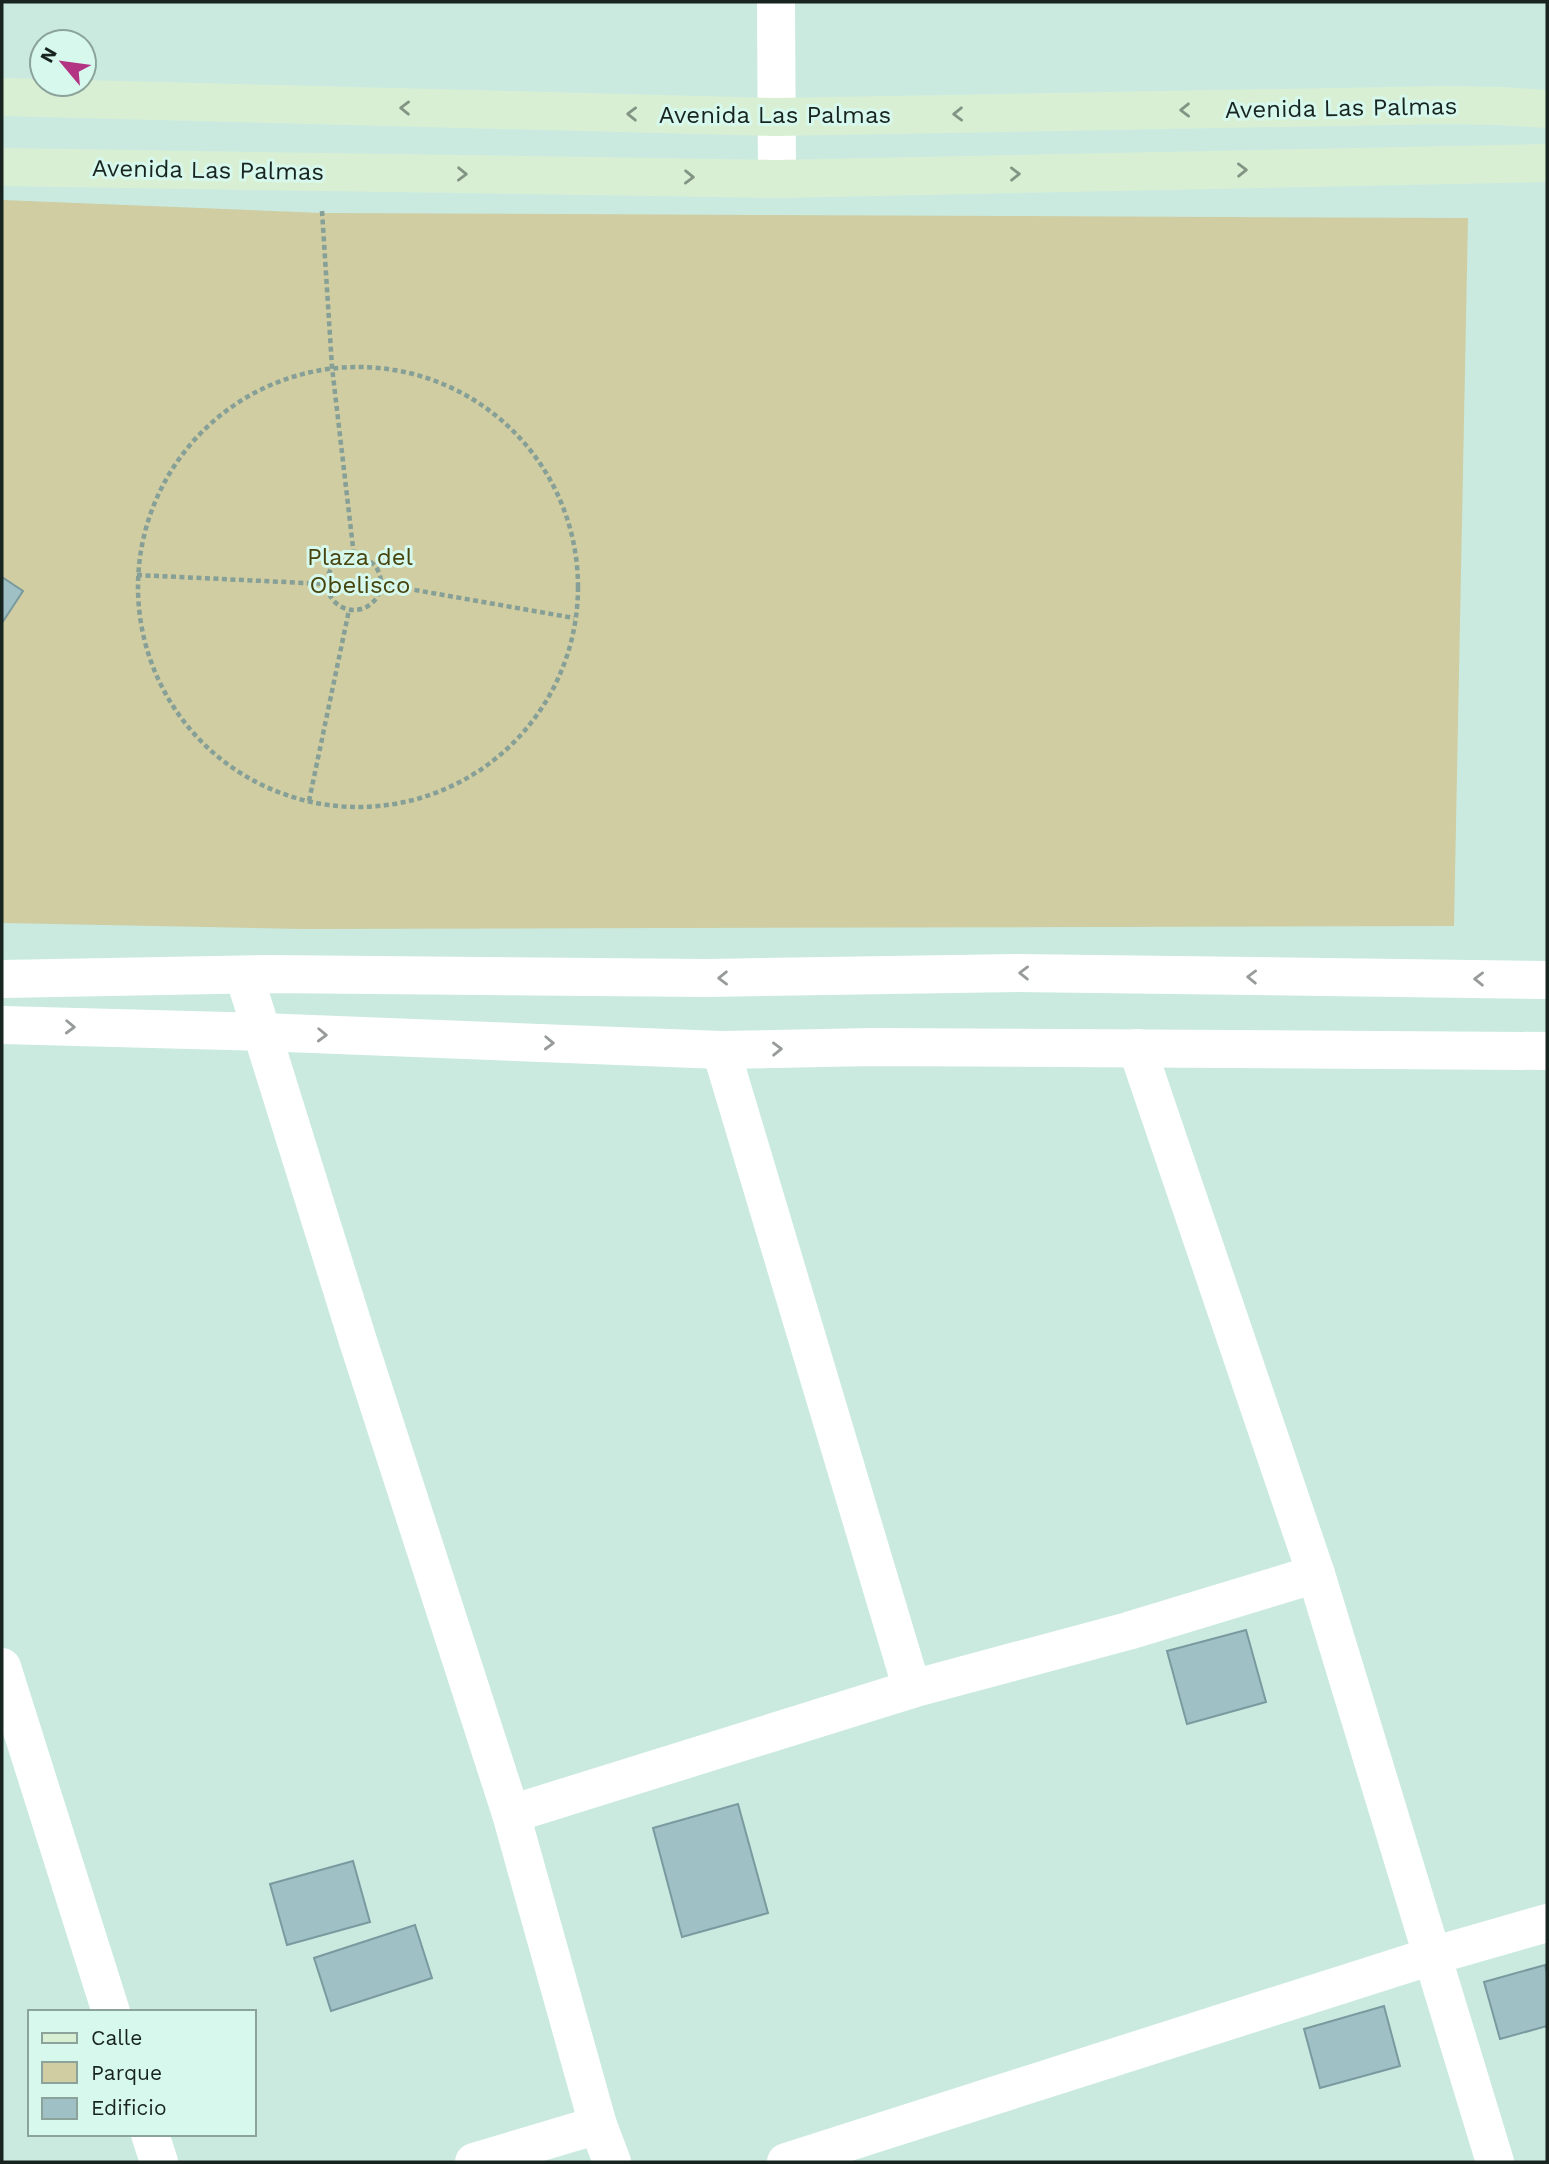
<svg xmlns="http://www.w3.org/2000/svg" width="1549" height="2164" font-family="'Work Sans',sans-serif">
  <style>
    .green { fill: #cfcda1 }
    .building { fill: #9fc1c6; stroke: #799a9f; stroke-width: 2 }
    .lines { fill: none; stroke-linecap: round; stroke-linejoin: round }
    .path { stroke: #869f97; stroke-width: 4.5; stroke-dasharray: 5 3.5; stroke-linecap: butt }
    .minor { stroke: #fff; stroke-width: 38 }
    .tertiary { stroke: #fff; stroke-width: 38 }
    .secondary { stroke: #d9efd4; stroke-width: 38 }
    .oneway { stroke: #829483 }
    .oneway2 { stroke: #979c9b }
    .labels { text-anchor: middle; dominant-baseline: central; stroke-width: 6; stroke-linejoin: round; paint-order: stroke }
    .street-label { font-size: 24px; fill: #182420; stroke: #d7f8ed }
    .park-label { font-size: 24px; fill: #48440d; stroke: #d7f8ed }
  </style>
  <rect width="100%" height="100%" fill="#caeae0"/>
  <path class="green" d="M2 200 322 213 1468 218 1454 926 303 929 2 923Z"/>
  <g class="building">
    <path d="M2 577 23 591 2 623Z"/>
    <path d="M1246 1630 1266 1702 1187 1724 1167 1651Z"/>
    <path d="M738 1804 768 1913 682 1937 653 1828Z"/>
    <path d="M353 1861 370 1922 287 1945 270 1884Z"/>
    <path d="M415 1925 432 1978 331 2011 314 1958Z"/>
    <path d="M1545 1965 1547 1973V2026L1500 2039 1484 1982Z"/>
    <path d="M1384 2006 1400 2066 1320 2088 1304 2029Z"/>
  </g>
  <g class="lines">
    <g class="path">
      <path d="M322 211 332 367 354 556"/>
      <circle cx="358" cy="587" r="220"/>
      <circle cx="354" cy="583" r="27"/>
      <path d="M137 575 327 584"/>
      <path d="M381 584 574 618"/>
      <path d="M309 801 349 610"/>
    </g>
    <g class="minor">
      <path d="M776 2 777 179"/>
      <path d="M244 975 358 1341 511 1814 598 2125 612 2162"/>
      <path d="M1137 1048 1316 1574 1495 2162"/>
      <path d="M721 1050 912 1689"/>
      <path d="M2 1667 111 2012"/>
      <path d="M511 1814 912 1689 1128 1631 1316 1574"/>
      <path d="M150 2134 159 2162"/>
      <path d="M474 2162 598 2125"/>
      <path d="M786 2162 1432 1956 1547 1923"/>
    </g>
    <g class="tertiary">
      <path d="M2 979 266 974 707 978 1017 973 1547 980"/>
      <path d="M2 1025 261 1032 721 1050 872 1047 1547 1051"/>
    </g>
    <g class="secondary">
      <path d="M2 97 776 117 1446 105 1500 106 1547 109"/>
      <path d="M2 167 777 179 1547 163"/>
    </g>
  </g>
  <defs><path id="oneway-chevron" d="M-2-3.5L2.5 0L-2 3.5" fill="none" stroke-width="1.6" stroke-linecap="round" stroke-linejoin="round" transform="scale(1.75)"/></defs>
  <g class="oneway">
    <use href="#oneway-chevron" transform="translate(405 108) rotate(-179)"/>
    <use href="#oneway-chevron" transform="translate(1185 110) rotate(179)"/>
    <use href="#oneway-chevron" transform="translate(632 114) rotate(-179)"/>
    <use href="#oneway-chevron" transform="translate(958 114) rotate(179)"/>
    <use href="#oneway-chevron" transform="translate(1242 170) rotate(-1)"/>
    <use href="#oneway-chevron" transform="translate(462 174) rotate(1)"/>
    <use href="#oneway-chevron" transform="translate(1015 174) rotate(-1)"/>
    <use href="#oneway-chevron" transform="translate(689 177) rotate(1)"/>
  </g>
  <g class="oneway2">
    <use href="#oneway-chevron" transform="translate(1024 973) rotate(-179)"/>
    <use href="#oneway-chevron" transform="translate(1252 977) rotate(-179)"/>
    <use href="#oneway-chevron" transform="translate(723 978) rotate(179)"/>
    <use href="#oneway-chevron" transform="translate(1479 979) rotate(-179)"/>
    <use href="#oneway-chevron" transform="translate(70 1027) rotate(2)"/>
    <use href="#oneway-chevron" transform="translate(322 1035) rotate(2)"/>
    <use href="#oneway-chevron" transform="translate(549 1043) rotate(2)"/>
    <use href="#oneway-chevron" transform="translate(777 1049) rotate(-1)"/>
  </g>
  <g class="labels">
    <g class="street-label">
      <text transform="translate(1341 108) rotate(-1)">Avenida Las Palmas</text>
      <text x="775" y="115">Avenida Las Palmas</text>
      <text transform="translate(208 170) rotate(1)">Avenida Las Palmas</text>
    </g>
    <g class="park-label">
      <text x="360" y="557">Plaza del<tspan x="360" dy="28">Obelisco</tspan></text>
    </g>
  </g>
  <rect width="1549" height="2164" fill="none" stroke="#182420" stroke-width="7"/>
  <rect x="28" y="2010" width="228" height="126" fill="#d7f8ed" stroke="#8ba39b" stroke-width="2"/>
  <rect x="42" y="2033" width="35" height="10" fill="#d9efd4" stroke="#8ba39b" stroke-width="2"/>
  <text x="91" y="2045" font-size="21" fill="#182420">Calle</text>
  <rect x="42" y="2062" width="35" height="21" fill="#cfcda1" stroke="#8ba39b" stroke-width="2"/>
  <text x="91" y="2080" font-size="21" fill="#182420">Parque</text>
  <rect x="42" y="2098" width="35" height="21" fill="#9fc1c6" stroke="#8ba39b" stroke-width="2"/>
  <text x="91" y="2115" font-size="21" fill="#182420">Edificio</text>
  <g transform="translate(63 63) rotate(299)"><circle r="33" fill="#d7f8ed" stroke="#8ba39b" stroke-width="2"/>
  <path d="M0-5L12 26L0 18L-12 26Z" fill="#b23483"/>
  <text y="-10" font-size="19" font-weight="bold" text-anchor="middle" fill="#182420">N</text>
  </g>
</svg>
